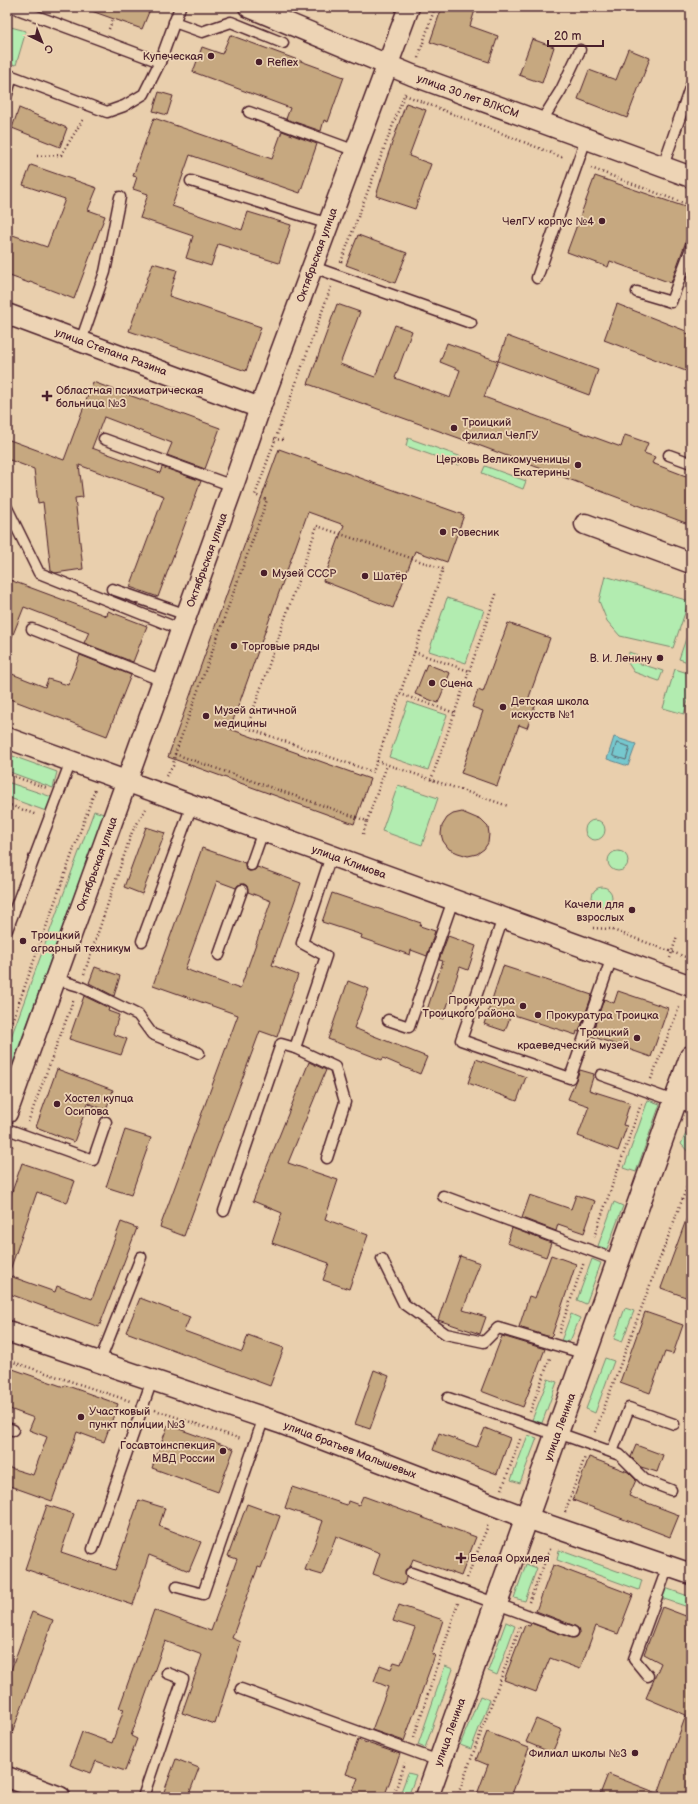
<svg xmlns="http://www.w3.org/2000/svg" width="698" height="1804" font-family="'Balsamiq Sans',sans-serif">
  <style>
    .green { fill: #b2ecb0; stroke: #7e866e }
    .water { fill: #76c8ce; stroke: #64848d }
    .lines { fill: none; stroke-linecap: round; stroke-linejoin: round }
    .shore { stroke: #5c636c; stroke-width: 1 }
    .building { fill: #c6a880; stroke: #4a1f2b; fill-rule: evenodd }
    .service-casing { stroke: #4a1f2b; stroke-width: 13 }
    .minor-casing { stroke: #4a1f2b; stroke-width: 23 }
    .tertiary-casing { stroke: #4a1f2b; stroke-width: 25 }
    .path { stroke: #4a1f2b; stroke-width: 2.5; stroke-dasharray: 1 3; stroke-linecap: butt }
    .service { stroke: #edd4b5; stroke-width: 10 }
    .minor { stroke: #edd4b5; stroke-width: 20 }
    .tertiary { stroke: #edd4b5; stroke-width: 22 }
    .poi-dot { fill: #4a1f2b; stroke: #edd4b5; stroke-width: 1.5 }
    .labels { text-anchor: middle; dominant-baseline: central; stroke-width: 3.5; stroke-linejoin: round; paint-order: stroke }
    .poi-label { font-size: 11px; fill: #4a1f2b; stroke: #edd4b5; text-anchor: start }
    .street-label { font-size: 11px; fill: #4a1f2b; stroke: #edd4b5 }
  </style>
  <rect width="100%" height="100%" fill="#e9cfad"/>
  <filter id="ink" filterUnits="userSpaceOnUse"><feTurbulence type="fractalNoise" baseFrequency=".025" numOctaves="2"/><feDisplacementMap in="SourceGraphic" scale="8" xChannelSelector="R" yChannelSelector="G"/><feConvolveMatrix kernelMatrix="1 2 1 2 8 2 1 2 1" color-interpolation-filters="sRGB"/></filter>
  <g filter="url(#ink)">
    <g class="green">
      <path d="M7 26 26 31 16 65 7 63Z"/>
      <path d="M408 438 462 457 459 465 406 446Z"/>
      <path d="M485 466 526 481 523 489 482 473Z"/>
      <path d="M605 576 689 601 673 648 620 636 607 621 599 601Z"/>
      <path d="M447 598 484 610 466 663 429 651Z"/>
      <path d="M691 624V663L679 659Z"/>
      <path d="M629 652 640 656 638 663 663 671 659 681 634 672 628 663Z"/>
      <path d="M675 669 691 674V691L684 714 663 708Z"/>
      <path d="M408 702 447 715 428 770 389 757Z"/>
      <path d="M7 754 57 772 53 788 7 771Z"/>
      <path d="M7 782 52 797 46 811 7 797Z"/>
      <path d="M398 785 438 798 422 845 382 831Z"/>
      <path d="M94 811 104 814 7 1079V1048Z"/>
      <circle cx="595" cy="830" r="10"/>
      <circle cx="618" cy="861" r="10"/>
      <circle cx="602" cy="897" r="10"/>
      <path d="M648 1100 660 1104 636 1172 624 1168Z"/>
      <path d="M691 1123V1155L681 1144Z"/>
      <path d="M614 1202 623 1206 607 1249 598 1246Z"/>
      <path d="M592 1259 601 1263 586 1304 577 1300Z"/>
      <path d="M625 1308 634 1311 622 1342 614 1339Z"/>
      <path d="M571 1314 580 1318 570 1341H561Z"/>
      <path d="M605 1358 614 1361 595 1413 586 1409Z"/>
      <path d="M548 1379 557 1382 542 1423 532 1420Z"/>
      <path d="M528 1435 537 1438 520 1483 511 1480Z"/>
      <path d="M559 1550 642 1580 639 1590 557 1560Z"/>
      <path d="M526 1564 537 1568 525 1601 514 1598Z"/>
      <path d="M665 1588 691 1597V1608L661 1598Z"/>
      <path d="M506 1622 515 1626 497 1675 488 1671Z"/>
      <path d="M445 1666 453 1669 425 1748 418 1745Z"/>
      <path d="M480 1696 490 1700 471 1749 460 1745Z"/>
      <path d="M408 1773 416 1775 408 1797H399Z"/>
    </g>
    <path class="water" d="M614 737 636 744 628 766 607 759Z"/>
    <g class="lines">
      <path class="shore" d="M617 743 630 747 626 760 613 756Z"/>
    </g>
    <g class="building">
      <path d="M86 7H151L142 29 86 9Z"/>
      <path d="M442 7H476L470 26 498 36 489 62 430 42Z"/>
      <path d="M230 35 344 77 328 122 324 120 321 131 286 119 290 108 193 72 202 47 222 54Z"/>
      <path d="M532 39 554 47 542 83 519 75Z"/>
      <path d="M628 49 650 58 627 118 578 99 589 70 616 80Z"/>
      <path d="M159 92 173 96 167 115 153 111Z"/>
      <path d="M406 103 426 110 409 156 431 164 415 209 376 196 385 167 384 166Z"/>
      <path d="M19 108 67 128 60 147 12 128Z"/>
      <path d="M154 118 272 159 282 131 317 144 300 193 190 155 172 206 242 230 248 212 291 225 279 263 218 244 211 266 186 258 193 236 140 218 148 194 133 189 137 177 133 176Z"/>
      <path d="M31 165 97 188 88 210 105 216 74 299 30 282 29 283 7 275V233L47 247 65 199 23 185Z"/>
      <path d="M595 176 691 209V227L671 283 610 261 608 267 567 252Z"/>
      <path d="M358 235 407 253 395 283 346 265Z"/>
      <path d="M153 263 177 270 169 296 261 327 246 371 129 331Z"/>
      <path d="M337 304 360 312 340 364 375 377 395 325 412 331 395 378 450 398 460 370 440 362 447 343 498 361 484 397 621 447 625 435 648 443 644 453 655 457 652 463 691 478V525L470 442 308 384Z"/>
      <path d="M617 304 686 331 685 333 691 334V373L604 340Z"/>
      <path d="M507 336 598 370 589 395 498 361Z"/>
      <path d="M93 382 220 428 205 469 167 455 172 443 104 417 92 448 160 473 162 467 201 481 158 597 130 587 164 496 79 465 83 497 75 498 83 569 55 573 51 571 43 502 38 503 34 469 7 459V439L64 460Z"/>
      <path d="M279 449 464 515 447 562 415 551 393 608 323 581 344 525 308 512 230 729 370 779 354 824 168 757Z"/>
      <path d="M7 579 107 616 108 611 147 626 133 662 84 643 89 632 24 607 8 647H7Z"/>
      <path d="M508 623 550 638 528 700 536 703 527 728 519 725 497 786 461 773 483 711 472 707 478 690 483 692Z"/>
      <path d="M80 655 131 675 107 736 7 698V672L45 687 48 679 68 685Z"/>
      <path d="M427 664 450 673 438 703 415 694Z"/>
      <path d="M462 812 481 820 488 827 489 834 488 843 484 849 477 854 468 856 458 853 449 849 443 841 441 834 442 826 447 818 453 814Z"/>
      <path d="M146 827 165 833 142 894 124 887Z"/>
      <path d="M202 848 245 863 246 869 249 871 255 870 257 867 301 883 272 965 298 975 277 1037 260 1031 184 1236 160 1227 238 1015 153 985ZM217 881 236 888 238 885 244 884 247 886 248 892 271 901 240 989 185 969Z"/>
      <path d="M332 893 421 923 420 926 435 931 427 956 411 950 410 955 361 938 362 935 322 922Z"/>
      <path d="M448 936 476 946 468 970 460 967 443 1019 426 1013 443 961 439 960Z"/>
      <path d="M503 966 592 995 579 1032 577 1031 576 1035 511 1014 505 1031 484 1024Z"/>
      <path d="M95 967 120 976 114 996 89 983Z"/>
      <path d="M348 981 369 989 354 1028 427 1057 420 1074 383 1058 382 1060 328 1039Z"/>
      <path d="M618 991 668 1008 651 1057 591 1036 604 999 614 1003Z"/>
      <path d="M84 996 109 1008 108 1011 119 1015 113 1034 127 1039 121 1055 69 1039Z"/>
      <path d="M476 1059 526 1077 517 1101 468 1083Z"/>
      <path d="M309 1062 326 1070 288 1163 338 1180 325 1219 368 1235 349 1289 323 1280 329 1263 272 1243 282 1213 253 1201Z"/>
      <path d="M57 1069 113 1090 106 1110 88 1103 74 1142 36 1127Z"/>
      <path d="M580 1070 594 1074 589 1090 630 1103 623 1125 627 1126 618 1151 578 1136 589 1106 568 1099Z"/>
      <path d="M125 1130 151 1138 131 1195 106 1187Z"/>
      <path d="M22 1163 75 1181 67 1203 37 1192 9 1273H7V1206Z"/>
      <path d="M530 1195 571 1209 576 1195 595 1201 584 1233 558 1224 556 1231 522 1218Z"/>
      <path d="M689 1212H691V1299L661 1288Z"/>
      <path d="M121 1222 137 1228 99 1327 7 1293V1275L55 1292 57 1286 92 1299Z"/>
      <path d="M512 1228 551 1243 546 1257 507 1243Z"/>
      <path d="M551 1255 576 1264 552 1335 550 1337 519 1327 529 1296 535 1298Z"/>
      <path d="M460 1256 480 1263 463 1310 486 1317 480 1334 438 1320Z"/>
      <path d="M140 1298 190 1317 184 1331 242 1352 248 1335 284 1348 270 1386 126 1332Z"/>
      <path d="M645 1312 683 1325 673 1354 665 1352 650 1393 620 1382Z"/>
      <path d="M502 1336 545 1349 523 1407 481 1391Z"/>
      <path d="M7 1367 64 1387 65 1385 118 1404 104 1442 77 1432 52 1501 7 1485V1467L33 1475 47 1437 29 1430 34 1418 7 1408Z"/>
      <path d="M374 1370 389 1376 370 1429 355 1424Z"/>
      <path d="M168 1425 234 1449 218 1492 152 1468Z"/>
      <path d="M485 1428 510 1438 497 1474 433 1450 439 1433 477 1447Z"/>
      <path d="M636 1445 663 1455 657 1472 641 1467 631 1457Z"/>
      <path d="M589 1457 628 1472 636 1480 629 1496 679 1515 670 1537 573 1500Z"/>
      <path d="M292 1487 347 1505 348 1501 359 1505 363 1496 476 1537 461 1576 413 1559 410 1567 405 1570 406 1578 404 1585 373 1574 380 1553 336 1536 322 1575 305 1570 323 1521 285 1508Z"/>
      <path d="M139 1500 165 1508 159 1526 201 1542 189 1571 149 1555 133 1605 25 1569 47 1505 74 1514 61 1552 115 1570Z"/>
      <path d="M247 1504 280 1516 261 1568 258 1567 232 1638 241 1642 215 1724 182 1713 202 1655 165 1641 131 1736 137 1739 125 1771 96 1761 91 1773 70 1765 82 1732 112 1743 124 1709 119 1708 154 1610 211 1631 237 1559 228 1556Z"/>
      <path d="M553 1565 633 1595 618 1634 596 1626 580 1669 550 1658 536 1692 504 1680 525 1625 530 1626 531 1623 571 1638 577 1637 579 1634 578 1628 575 1626 536 1611Z"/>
      <path d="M399 1605 443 1620 432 1654 435 1655 404 1741 372 1730 388 1687 374 1681 380 1665 391 1669 394 1662 401 1664 415 1628 393 1621Z"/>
      <path d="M662 1607 691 1618V1797H676L659 1791 686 1715 646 1698 661 1663 644 1654Z"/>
      <path d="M32 1612 53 1620 9 1742 7 1741V1681Z"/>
      <path d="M536 1719 562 1730 552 1753 526 1742Z"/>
      <path d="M487 1732 529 1748 511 1797H476L488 1765 476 1760Z"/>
      <path d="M358 1740 400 1754 384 1797H351L358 1778 346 1774Z"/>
      <path d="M176 1759 199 1768 188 1797H162Z"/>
      <path d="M608 1774 665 1796V1797H599Z"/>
    </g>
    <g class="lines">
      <g class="service-casing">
        <g id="service">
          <path d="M12 7 160 62 180 7"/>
          <path d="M174 22 202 32 231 22 283 43"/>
          <path d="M7 94 12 76 107 112 124 106 144 94 160 62"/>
          <path d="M249 112 356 151"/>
          <path d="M541 122 561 90 580 50"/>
          <path d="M663 166 691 85"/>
          <path d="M191 181 329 224"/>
          <path d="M313 267 471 323"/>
          <path d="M537 278 586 139"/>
          <path d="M637 292 671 302 691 248"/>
          <path d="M81 341 105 272 120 197"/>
          <path d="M104 439 233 486"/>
          <path d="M669 455 691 463"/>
          <path d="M7 508 39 573 182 630"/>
          <path d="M112 589 187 615"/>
          <path d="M32 629 163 681"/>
          <path d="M251 865 263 831"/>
          <path d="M503 918 461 1040 570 1078 612 957"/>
          <path d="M7 930 71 761"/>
          <path d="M142 941 192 805"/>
          <path d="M219 955 242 890"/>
          <path d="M55 979 79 986 138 1015 152 1034 199 1053"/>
          <path d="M388 1020 409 1027 453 900"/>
          <path d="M295 1048 335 1067 345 1102 327 1158"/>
          <path d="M601 1075 691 1107"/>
          <path d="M7 1129 93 1160 106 1122"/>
          <path d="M443 1196 619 1261"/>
          <path d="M224 1211 281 1044 295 1048 326 956 302 943 331 856"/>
          <path d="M382 1259 404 1304 446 1334 484 1342 498 1328 586 1354"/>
          <path d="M100 1361 141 1257"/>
          <path d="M448 1398 557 1435"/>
          <path d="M7 1428 13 1430"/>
          <path d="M558 1433 620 1455 645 1480 671 1490"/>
          <path d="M612 1452 629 1408 674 1424"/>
          <path d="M93 1549 152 1380"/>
          <path d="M411 1573 462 1591 573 1632"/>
          <path d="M177 1587 203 1594 264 1417"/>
          <path d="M648 1676 634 1659 668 1566"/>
          <path d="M241 1689 439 1761"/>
          <path d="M143 1797 183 1679 167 1673"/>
        </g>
      </g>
      <g class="minor-casing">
        <g id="minor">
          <path d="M249 7 412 75 691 177"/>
          <path d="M7 314 260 408"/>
          <path d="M585 524 691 563"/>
          <path d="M7 738 691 986"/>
          <path d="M7 1113 233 486 260 408 409 7"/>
          <path d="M7 1331 280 1423 527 1518 691 1574"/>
          <path d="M7 1777 60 1797"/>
        </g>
      </g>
      <g class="tertiary-casing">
        <path id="tertiary" d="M427 1797 691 1057"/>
      </g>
      <g class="path">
        <path d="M109 29 113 19"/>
        <path d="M418 58 435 7"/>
        <path d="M405 95 564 158"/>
        <path d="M37 156 61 155 84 118"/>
        <path d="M591 168 691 206"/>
        <path d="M341 262 405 93"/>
        <path d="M274 439 284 440"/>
        <path d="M317 526 443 569 373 772 247 728Z"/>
        <path d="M414 652 469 671"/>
        <path d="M400 694 455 713"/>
        <path d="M175 754 367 821 363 834"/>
        <path d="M377 761 508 806"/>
        <path d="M7 774 47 788"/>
        <path d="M166 776 173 766 175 754 267 500 255 495 331 287"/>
        <path d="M431 780 497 592"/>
        <path d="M7 804 37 815"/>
        <path d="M367 821 387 765"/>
        <path d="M593 928 610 929 691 959"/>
        <path d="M670 958 677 936"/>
        <path d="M84 974 132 832 146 809"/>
        <path d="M7 1036 95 790"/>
        <path d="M651 1079 680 1005"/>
        <path d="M90 1104 89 1110 95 1113"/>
        <path d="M92 1111 94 1106"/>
        <path d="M28 1122 74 999"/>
        <path d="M7 1152 13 1146"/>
        <path d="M594 1237 641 1104"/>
        <path d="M559 1333 584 1262"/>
        <path d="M7 1360 130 1401"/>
        <path d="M155 1410 241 1439"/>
        <path d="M530 1412 550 1358"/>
        <path d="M595 1432 691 1176"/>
        <path d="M502 1489 521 1437"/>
        <path d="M565 1512 585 1457"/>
        <path d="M467 1578 489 1523"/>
        <path d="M529 1602 551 1547"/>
        <path d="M414 1737 458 1603"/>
        <path d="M393 1797 405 1763"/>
        <path d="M457 1797 520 1627"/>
      </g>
      <use href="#service" class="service"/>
      <use href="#minor" class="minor"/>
      <use href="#tertiary" class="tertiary"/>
    </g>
  </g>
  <g class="poi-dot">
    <circle cx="211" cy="56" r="4"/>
    <circle cx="259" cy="62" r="4"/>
    <circle cx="602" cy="221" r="4"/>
    <path d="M45 390h4v4h4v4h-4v4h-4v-4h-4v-4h4z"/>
    <circle cx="454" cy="428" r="4"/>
    <circle cx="578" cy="465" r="4"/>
    <circle cx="443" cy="532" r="4"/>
    <circle cx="264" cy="573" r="4"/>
    <circle cx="365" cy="576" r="4"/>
    <circle cx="234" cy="646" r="4"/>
    <circle cx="660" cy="658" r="4"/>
    <circle cx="432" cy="683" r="4"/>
    <circle cx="503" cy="707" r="4"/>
    <circle cx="206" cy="716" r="4"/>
    <circle cx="632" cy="910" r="4"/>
    <circle cx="23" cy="941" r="4"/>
    <circle cx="523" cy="1006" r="4"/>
    <circle cx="538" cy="1015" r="4"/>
    <circle cx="637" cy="1038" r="4"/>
    <circle cx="57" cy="1104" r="4"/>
    <circle cx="81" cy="1417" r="4"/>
    <circle cx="223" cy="1451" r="4"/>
    <path d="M459 1552h4v4h4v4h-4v4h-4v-4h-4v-4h4z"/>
    <circle cx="635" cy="1753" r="4"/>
  </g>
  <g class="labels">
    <g class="poi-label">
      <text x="203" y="56" text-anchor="end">Купеческая</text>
      <text x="267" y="62">Reflex</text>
      <text x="594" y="221" text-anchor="end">ЧелГУ корпус №4</text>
      <text x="56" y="390">Областная психиатрическая<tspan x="56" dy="13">больница №3</tspan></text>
      <text x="462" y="422">Троицкий<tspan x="462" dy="13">филиал ЧелГУ</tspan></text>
      <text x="570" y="459" text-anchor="end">Церковь Великомученицы<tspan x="570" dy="13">Екатерины</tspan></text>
      <text x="451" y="532">Ровесник</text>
      <text x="272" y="573">Музей СССР</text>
      <text x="373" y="576">Шатёр</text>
      <text x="242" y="646">Торговые ряды</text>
      <text x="652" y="658" text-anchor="end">В. И. Ленину</text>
      <text x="440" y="683">Сцена</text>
      <text x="511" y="701">Детская школа<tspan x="511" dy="13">искусств №1</tspan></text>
      <text x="214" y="710">Музей античной<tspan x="214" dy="13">медицины</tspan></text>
      <text x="624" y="904" text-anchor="end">Качели для<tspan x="624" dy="13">взрослых</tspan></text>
      <text x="31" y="935">Троицкий<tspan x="31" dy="13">аграрный техникум</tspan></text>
      <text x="515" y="1000" text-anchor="end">Прокуратура<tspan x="515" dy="13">Троицкого района</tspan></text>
      <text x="546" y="1015">Прокуратура Троицка</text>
      <text x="629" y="1032" text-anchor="end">Троицкий<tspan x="629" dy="13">краеведческий музей</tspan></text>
      <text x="65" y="1098">Хостел купца<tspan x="65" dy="13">Осипова</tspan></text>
      <text x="89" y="1411">Участковый<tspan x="89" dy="13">пункт полиции №3</tspan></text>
      <text x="215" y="1445" text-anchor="end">Госавтоинспекция<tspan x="215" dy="13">МВД России</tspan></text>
      <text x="470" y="1558">Белая Орхидея</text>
      <text x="627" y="1753" text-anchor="end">Филиал школы №3</text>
    </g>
    <g class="street-label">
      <text transform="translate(468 96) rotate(20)">улица 30 лет ВЛКСМ</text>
      <text transform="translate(317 255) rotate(-70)">Октябрьская улица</text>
      <text transform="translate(111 352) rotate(20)">улица Степана Разина</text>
      <text transform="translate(207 560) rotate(-70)">Октябрьская улица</text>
      <text transform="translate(349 862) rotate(20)">улица Климова</text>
      <text transform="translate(97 864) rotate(-70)">Октябрьская улица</text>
      <text transform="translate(560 1427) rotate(-70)">улица Ленина</text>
      <text transform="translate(350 1450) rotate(21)">улица братьев Малышевых</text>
      <text transform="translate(450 1732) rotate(-70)">улица Ленина</text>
    </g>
  </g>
  <rect width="698" height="1804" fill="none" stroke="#edd4b5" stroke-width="24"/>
  <rect x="12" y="12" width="674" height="1780" fill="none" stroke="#4a1f2b" stroke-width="1.5" filter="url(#ink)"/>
  <g transform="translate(42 42) rotate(137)" stroke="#edd4b5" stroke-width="3" paint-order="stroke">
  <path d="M0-3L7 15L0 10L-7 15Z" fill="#4a1f2b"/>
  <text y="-6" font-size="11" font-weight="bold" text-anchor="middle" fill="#4a1f2b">С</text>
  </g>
  <path d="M548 40v6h55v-6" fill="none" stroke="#4a1f2b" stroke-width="2"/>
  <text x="554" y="40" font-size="12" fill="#4a1f2b" stroke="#edd4b5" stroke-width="3" paint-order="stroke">20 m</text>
</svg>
